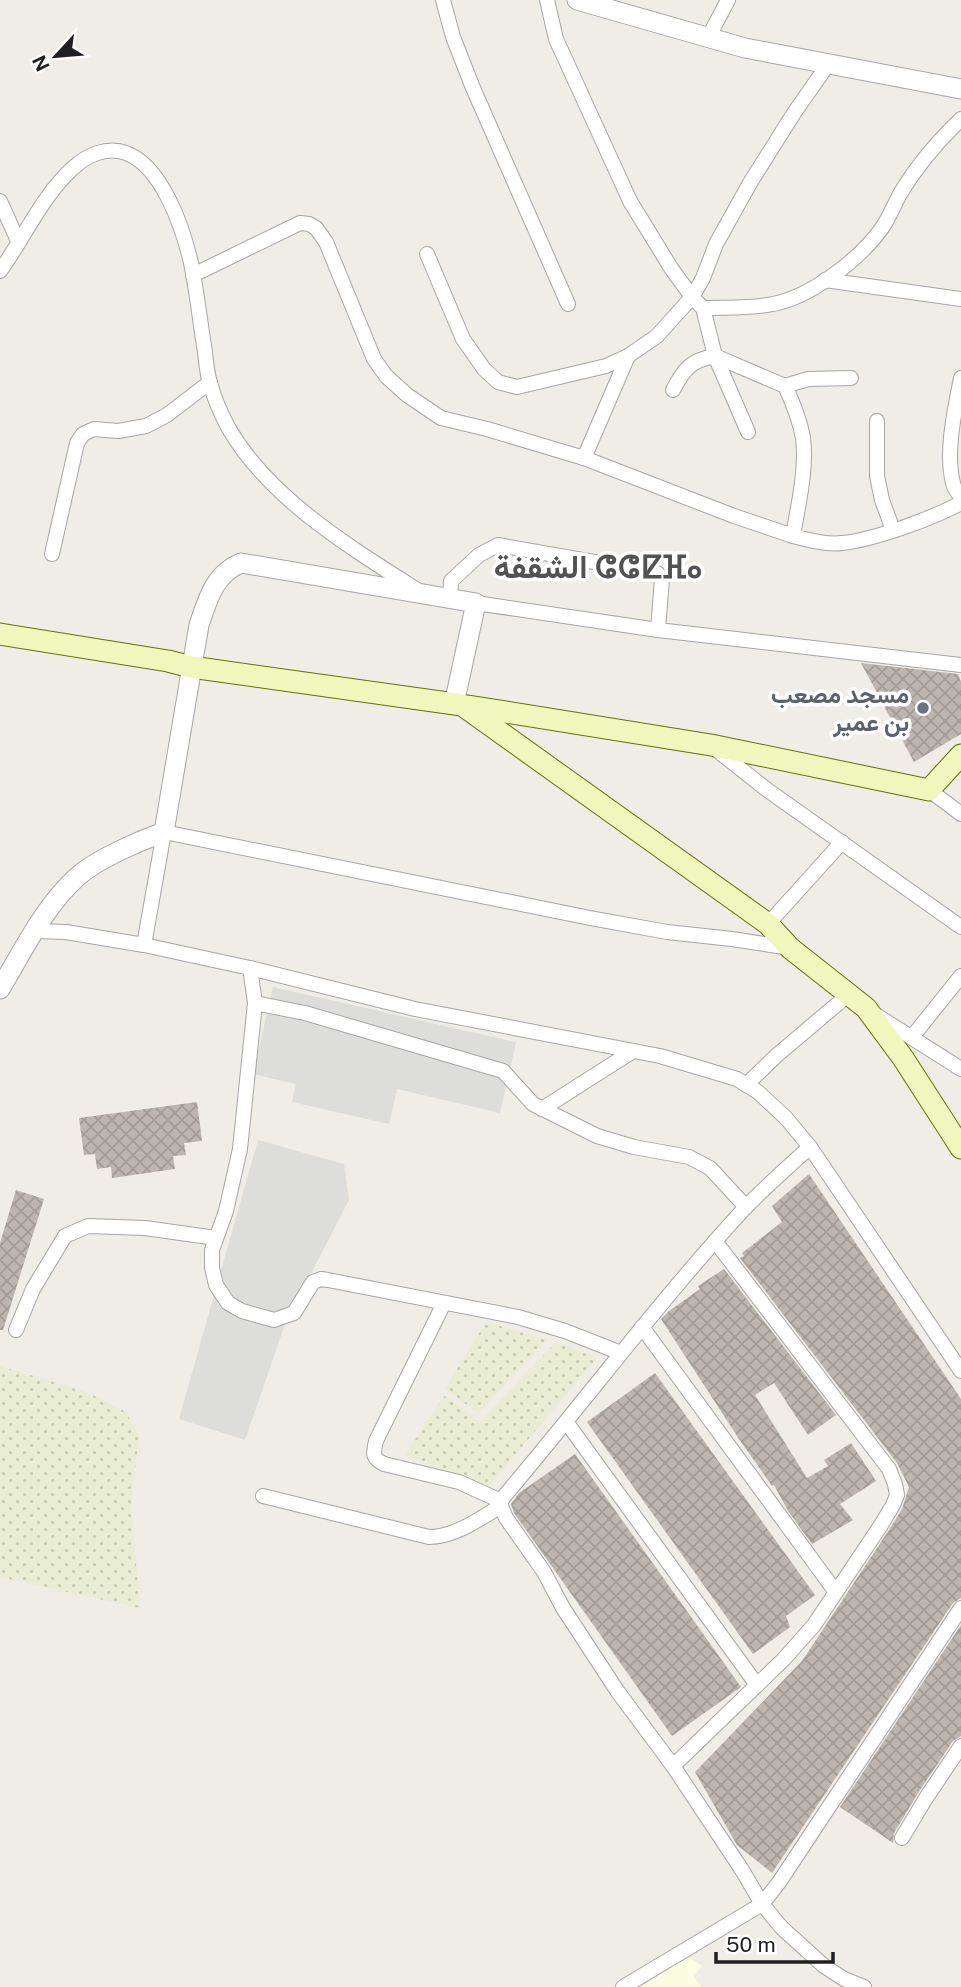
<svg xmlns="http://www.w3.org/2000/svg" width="961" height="1987" font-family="'Public Sans',Vazirmatn,'Noto Sans Tifinagh',sans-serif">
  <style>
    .residential { fill: #dddddc }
    .education { fill: #fbfde1 }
    .farmland { fill: url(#farmland-dots) }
    .building { fill: url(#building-cross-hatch) }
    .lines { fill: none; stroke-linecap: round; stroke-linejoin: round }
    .minor-casing { stroke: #a6a6a6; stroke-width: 16 }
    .tertiary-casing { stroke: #a6a6a6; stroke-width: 21 }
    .secondary-casing { stroke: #60720a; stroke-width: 23 }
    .minor { stroke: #fff; stroke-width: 14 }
    .tertiary { stroke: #fff; stroke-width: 19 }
    .secondary { stroke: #eff7bd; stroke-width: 21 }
    .worship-dot { fill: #6b7280; stroke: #fff; stroke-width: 2.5 }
    .labels { text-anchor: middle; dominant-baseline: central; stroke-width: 7; stroke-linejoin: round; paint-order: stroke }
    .worship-label { font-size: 24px; font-weight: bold; fill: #5b616d; stroke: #fff; text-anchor: end }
    .district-label { font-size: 32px; font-weight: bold; fill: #525252; stroke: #fff }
  </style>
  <defs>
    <pattern id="farmland-dots" width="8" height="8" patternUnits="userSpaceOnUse" patternTransform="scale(1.75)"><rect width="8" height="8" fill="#e9edd3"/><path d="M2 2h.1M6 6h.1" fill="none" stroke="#c7cbb5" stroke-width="1.8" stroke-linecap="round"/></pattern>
    <pattern id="building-cross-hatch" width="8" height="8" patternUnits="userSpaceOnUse" patternTransform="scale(1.75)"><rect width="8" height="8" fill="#bcb6af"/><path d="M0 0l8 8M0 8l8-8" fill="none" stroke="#a19c96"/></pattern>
  </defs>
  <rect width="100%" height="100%" fill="#f0ede6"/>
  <g class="residential">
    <path d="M273 987 516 1042 500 1113 397 1089 389 1124 292 1102 296 1084 253 1074Z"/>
    <path d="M258 1140 344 1164 349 1200 285 1324 245 1440 179 1419Z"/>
  </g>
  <path class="education" d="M687 1956 702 1966 694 1976 701 1987H641Z"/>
  <g class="farmland">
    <path d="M486 1322 547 1340 478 1413 445 1389Z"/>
    <path d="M556 1342 597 1358 487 1488 405 1455 444 1396 480 1421Z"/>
    <path d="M0 1366 87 1392 126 1412 139 1435 131 1506 140 1608 0 1577Z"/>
  </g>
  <g class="building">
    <path d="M861 663 958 674 961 682V734L914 762Z"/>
    <path d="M197 1102 202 1141 184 1143 186 1155 173 1156 175 1169 112 1178 111 1167 97 1169 95 1154 84 1155 79 1118Z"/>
    <path d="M809 1174 961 1399V1598L953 1603 772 1873 737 1845 695 1772 802 1661 889 1530 902 1509 909 1487 897 1463 740 1258 744 1256 742 1253 782 1222 772 1206Z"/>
    <path d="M16 1190 44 1199 3 1330H0V1243Z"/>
    <path d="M724 1269 836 1415 808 1435 774 1383 755 1395 807 1478 828 1466 824 1460 851 1443 876 1481 840 1504 853 1520 812 1544 788 1511 774 1485 772 1486 739 1439 661 1319 669 1311 700 1289 698 1286Z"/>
    <path d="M655 1373 815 1595 786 1616 790 1627 753 1654 587 1422Z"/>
    <path d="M575 1454 741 1687 672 1736 514 1513 511 1504 519 1493Z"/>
    <path d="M961 1625V1736L953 1741 918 1793 894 1833 893 1843 840 1807Z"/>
  </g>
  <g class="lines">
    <g class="minor-casing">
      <g id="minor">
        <path d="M443 0 453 37 473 88 568 304"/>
        <path d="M547 0 556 39 630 201 671 268 692 297 703 308 715 356 785 386C793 403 800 420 803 438 807 470 798 505 793 536 809 540 826 545 842 543 874 540 933 518 961 503"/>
        <path d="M708 38 728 0"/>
        <path d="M0 201 18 241"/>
        <path d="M427 254 463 339 484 369 498 382 517 387 606 366 628 356 657 336 692 297 703 278 716 244 750 183 794 113 829 63"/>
        <path d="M0 271C25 237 41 197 73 168 87 155 107 146 126 153 162 166 183 228 191 263 197 292 200 322 205 352 206 362 207 373 210 383 214 397 221 414 228 427 268 498 351 548 419 591"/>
        <path d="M193 275 300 223 309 224 316 228 326 242 374 359 386 376 407 395 441 418 487 429 584 458 734 516 793 536"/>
        <path d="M825 280 961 299"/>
        <path d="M703 308C726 307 750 309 773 304 811 297 860 259 882 228 889 218 894 205 900 194 917 165 936 143 961 119"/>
        <path d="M961 378C955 409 945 452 953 483 954 489 958 493 961 497"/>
        <path d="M785 386 808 379 851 378"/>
        <path d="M673 390C684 369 691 360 715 356L748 432"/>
        <path d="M877 421V476L882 500 893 530"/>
        <path d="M584 458 628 356"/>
        <path d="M52 554 77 443 83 434 94 429 118 431 146 426 167 415 210 382"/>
        <path d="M450 599 451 581 479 555 498 545 657 573 662 578 658 630"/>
        <path d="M476 603 658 630 961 665"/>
        <path d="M713 747 766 789 961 927"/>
        <path d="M929 790 961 814"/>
        <path d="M768 924 842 842"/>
        <path d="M35 931 66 932 144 945 250 968 415 1009 660 1056 737 1079 758 1092 786 1118 810 1147 961 1371"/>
        <path d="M144 945 164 832 590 918 667 932 732 939 790 948"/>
        <path d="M250 968 255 1003 305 1013 503 1071 533 1104 597 1136 634 1147 689 1157 710 1168 746 1207"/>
        <path d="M255 1003 240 1149 226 1211 212 1250V1268L216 1285 228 1303 242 1311 274 1320 294 1313 313 1282 321 1279 328 1280 518 1317 565 1331 621 1353"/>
        <path d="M876 1015 961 1069"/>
        <path d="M912 1037 961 976"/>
        <path d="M746 1085 776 1056 848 995"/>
        <path d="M542 1109 633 1051"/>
        <path d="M810 1147C788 1167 765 1187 744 1209 660 1300 586 1400 506 1494L501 1501V1506L506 1518 544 1572 563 1608 618 1692 673 1766 742 1870 762 1904 782 1928 824 1966 844 1979 864 1987"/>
        <path d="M444 1303 376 1441C373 1454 372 1458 384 1464L459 1482 501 1501"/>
        <path d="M642 1327 835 1591"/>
        <path d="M16 1330 33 1289 65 1236 88 1226 145 1228 216 1238"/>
        <path d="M567 1423 757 1685"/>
        <path d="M263 1496 429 1537C455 1537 479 1519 501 1506"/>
        <path d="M673 1766 784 1659 814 1625 881 1525 893 1505 897 1495 895 1484 889 1469 715 1241"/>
        <path d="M902 1838 926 1798 961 1746"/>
        <path d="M623 1987 762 1904 780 1881 811 1834 961 1608"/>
      </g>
    </g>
    <g class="tertiary-casing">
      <g id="tertiary">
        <path d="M577 0 745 48 961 89"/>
        <path d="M0 989C23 951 43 908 77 877 97 859 139 841 164 832L199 625C208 599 214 574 241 563L476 603 454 704"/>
      </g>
    </g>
    <g class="secondary-casing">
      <g id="secondary">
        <path d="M0 634 168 661 191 667 462 705 768 924 790 948 866 1008 903 1058 961 1148"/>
        <path d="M468 706 711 745 929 790 961 755"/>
      </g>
    </g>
    <use href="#minor" class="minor"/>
    <use href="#tertiary" class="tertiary"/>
    <use href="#secondary" class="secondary"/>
  </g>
  <circle class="worship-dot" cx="923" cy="708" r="7"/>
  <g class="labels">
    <g class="worship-label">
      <text x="909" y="694">مسجد مصعب<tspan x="909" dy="28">بن عمير</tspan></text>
    </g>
    <g class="district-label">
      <text x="598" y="566">الشقفة ⵛⵛⵇⴼⴰ</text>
    </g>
  </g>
  <g transform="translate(56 56) rotate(244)" stroke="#ffffff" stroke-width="5" paint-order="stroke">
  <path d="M0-5L12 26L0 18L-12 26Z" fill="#1f1f1f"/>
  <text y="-10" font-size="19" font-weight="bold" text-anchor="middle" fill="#1f1f1f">N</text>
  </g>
  <path d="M716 1952v10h117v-10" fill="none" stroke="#1f1f1f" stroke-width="3.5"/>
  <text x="726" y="1952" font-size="21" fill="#1f1f1f" stroke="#ffffff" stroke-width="5" paint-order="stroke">50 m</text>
</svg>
